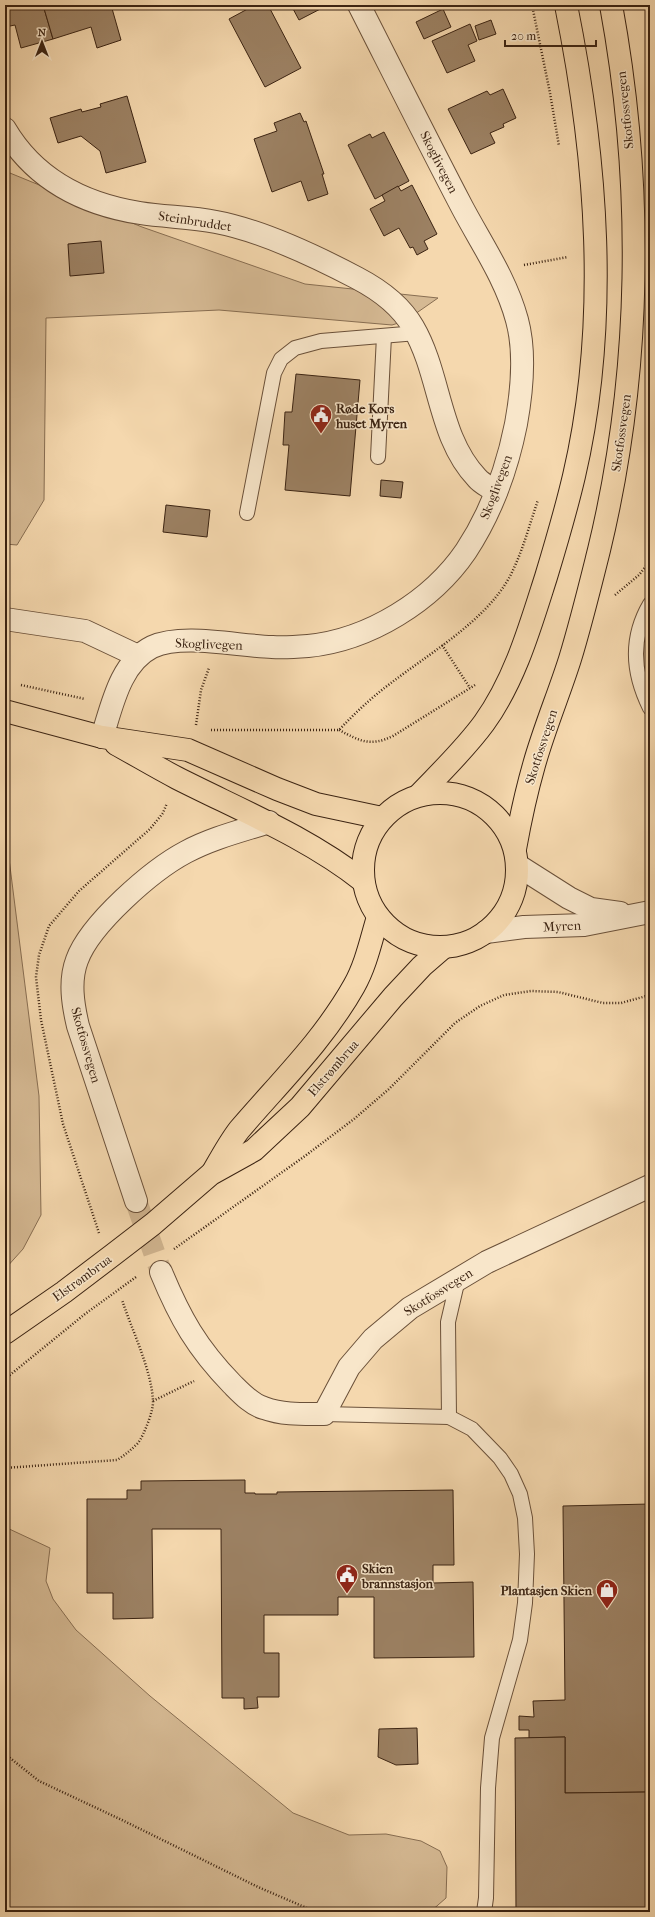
<svg xmlns="http://www.w3.org/2000/svg" width="655" height="1917" font-family="'IM FELL French Canon',serif">
  <style>
    .green { fill: #d5b993; stroke: #886e52 }
    .building { fill: #9c8163; stroke: #3b2312 }
    .lines { fill: none; stroke-linecap: round; stroke-linejoin: round }
    .minor-tunnel { stroke: #d0b48f; stroke-width: 22; stroke-dasharray: 22 11; stroke-linecap: butt }
    .service-casing { stroke: #6a5039; stroke-width: 16 }
    .minor-casing { stroke: #6a5039; stroke-width: 24 }
    .tertiary-casing { stroke: #6a5039; stroke-width: 24 }
    .primary-casing { stroke: #3b2312; stroke-width: 24 }
    .path { stroke: #3b2312; stroke-width: 2.5; stroke-dasharray: 1 2; stroke-linecap: butt }
    .service { stroke: #f8e6ca; stroke-width: 14 }
    .minor { stroke: #f8e6ca; stroke-width: 22 }
    .tertiary { stroke: #f8e6ca; stroke-width: 22 }
    .primary { stroke: #f5d8ae; stroke-width: 22 }
    .labels { text-anchor: middle; dominant-baseline: central; stroke-width: 3; stroke-linejoin: round; paint-order: stroke }
    .street-label { font-size: 13px; fill: #3b2312; stroke: #f8e6ca }
    .poi-label { font-size: 13px; font-weight: bold; fill: #3b2312; stroke: #f8e6ca; text-anchor: start }
  </style>
  <rect width="100%" height="100%" fill="#f5d8ae"/>
  <filter id="stains"><feTurbulence type="fractalNoise" baseFrequency=".005" numOctaves="4"/><feColorMatrix values="0 0 0 0 .2 0 0 0 0 .09 0 0 0 0 .02 0 0 0 .5 -.17"/></filter>
  <radialGradient id="worn" r=".72"><stop offset=".6" stop-color="#630" stop-opacity="0"/><stop offset="1" stop-color="#630" stop-opacity=".3"/></radialGradient>
  <g class="green">
    <path d="M5 171 142 227 305 284 438 298 405 321 392 325 219 310 46 318 44 500 17 545 5 544Z"/>
    <path d="M5 827 39 1096 41 1215 23 1249 5 1269Z"/>
    <path d="M5 1527 50 1548 46 1581 53 1599 76 1630 150 1696 293 1813 349 1835 386 1834 421 1841 440 1851 447 1867 446 1898 430 1912H5Z"/>
  </g>
  <g class="building">
    <path d="M12 5H43L53 39 21 48 15 25 5 27V7Z"/>
    <path d="M43 5H111L121 40 97 48 91 27 53 39Z"/>
    <path d="M255 5H268L301 68 265 87 229 19Z"/>
    <path d="M291 5H328L299 20Z"/>
    <path d="M443 9 451 27 424 39 416 22Z"/>
    <path d="M491 20 496 34 479 40 475 26Z"/>
    <path d="M470 24 477 41 468 45 475 61 447 73 432 41Z"/>
    <path d="M503 89 516 118 503 124 504 127 490 133 495 143 471 154 448 109 487 91 490 95Z"/>
    <path d="M127 96 146 162 106 173 100 151 81 136 58 143 50 118 81 109 82 112 101 107 100 104Z"/>
    <path d="M300 113 304 122 306 121 324 174H322L328 194 308 201 301 181 272 192 254 139 277 131 274 123Z"/>
    <path d="M384 132 409 181 375 199 348 145 370 134 372 138Z"/>
    <path d="M412 185 437 234 424 241 428 249 417 255 413 247 410 248 399 228 384 236 370 209 385 201 382 195 398 186 401 191Z"/>
    <path d="M101 241 104 273 70 276 68 244Z"/>
    <path d="M296 374 360 380 350 496 285 490 289 445H283L285 412H292Z"/>
    <path d="M381 480 403 482 401 498 380 496Z"/>
    <path d="M166 505 210 510 207 537 163 532Z"/>
    <path d="M245 1480V1493H255V1494H277V1492L453 1490 454 1565H433V1583L473 1582 474 1657 374 1658V1597H338V1615H264V1653H279V1697H257L258 1708 244 1709V1698H222L221 1529H152L153 1618 113 1619V1593H87V1499H127V1490H141V1481Z"/>
    <path d="M650 1504V1792L565 1793V1737L529 1738V1730H519V1716L534 1717 533 1701 565 1700 563 1506Z"/>
    <path d="M417 1728 418 1764 396 1765 378 1757 379 1729Z"/>
    <path d="M565 1737V1793L650 1792V1912H516L515 1738Z"/>
  </g>
  <g class="lines">
    <path class="minor-tunnel" d="M136 1201 161 1272"/>
    <g class="service-casing">
      <g id="service">
        <path d="M378 457 384 336"/>
        <path d="M247 513 274 373 281 359 295 348 321 341 417 333"/>
        <path d="M650 604C630 638 633 674 650 708"/>
        <path d="M324 1414 449 1417 472 1429 500 1458 511 1474 520 1494 525 1518 527 1554 525 1603 520 1640 492 1738 488 1788 486 1898 484 1912"/>
        <path d="M449 1417 448 1322 458 1279"/>
      </g>
    </g>
    <g class="minor-casing">
      <g id="minor">
        <path d="M5 129C35 180 83 204 140 213 165 217 191 217 216 222 259 230 317 257 357 278 378 289 401 306 413 327 441 375 438 437 477 478 482 484 490 487 496 492"/>
        <path d="M5 619 85 631 138 656"/>
        <path d="M517 865 569 898 591 909 620 913"/>
        <path d="M486 932 524 927 584 925 650 912"/>
        <path d="M136 1201 78 1026C73 1005 69 981 77 960 90 924 152 870 186 852 212 838 241 831 269 822"/>
        <path d="M161 1272C180 1318 197 1348 232 1384 241 1393 252 1405 264 1408 283 1415 303 1414 324 1414L349 1367 373 1339 410 1308 487 1262 650 1186"/>
      </g>
    </g>
    <g class="tertiary-casing">
      <path id="tertiary" d="M102 737C112 706 120 663 152 647 183 633 237 646 272 647 283 648 296 647 308 646 369 640 432 601 466 551 491 513 507 469 516 424 522 391 526 353 517 320 506 279 481 243 462 207 427 140 393 72 359 5"/>
    </g>
    <g class="primary-casing">
      <g id="primary">
        <path d="M5 711 102 737 188 750 277 789 316 804 382 818"/>
        <path d="M116 744C136 755 156 767 177 778 240 810 307 837 363 881"/>
        <circle cx="440" cy="870" r="77"/>
        <path d="M419 795C441 772 465 749 484 723 515 680 530 627 546 577 556 544 566 510 574 476 610 321 597 159 566 5"/>
        <path d="M515 849C520 821 526 793 534 765 544 729 559 694 570 659 581 623 590 586 599 550 642 372 644 185 611 5"/>
        <path d="M213 1172C221 1158 229 1143 239 1130 279 1083 323 1041 354 986 366 965 371 940 378 917"/>
        <path d="M5 1333 64 1292 114 1254 153 1224 211 1174 254 1150 300 1107 393 997 422 966 444 947"/>
      </g>
    </g>
    <g class="path">
      <path d="M532 5 550 93 559 146"/>
      <path d="M524 265 568 257"/>
      <path d="M615 595 639 575 650 561"/>
      <path d="M442 645 470 688"/>
      <path d="M5 682 10 683"/>
      <path d="M21 685 85 699"/>
      <path d="M196 725 201 690 209 668"/>
      <path d="M211 730H339C355 713 372 697 391 683 430 653 485 621 509 578 522 554 529 526 538 500"/>
      <path d="M339 730C360 741 370 747 393 736L475 685"/>
      <path d="M99 1233 63 1124 41 1020 36 977 39 955 49 926 79 891 150 829 163 813 167 803"/>
      <path d="M174 1249 305 1156 354 1119 389 1089 455 1023 480 1006 504 995 531 991 558 992 603 1003H621L650 995"/>
      <path d="M5 1379 85 1314 136 1277"/>
      <path d="M153 1401 194 1381"/>
      <path d="M5 1468 117 1460C125 1455 131 1450 138 1443 144 1435 154 1410 153 1400 151 1369 132 1330 122 1300"/>
      <path d="M5 1754 39 1781 122 1820 258 1887 316 1912"/>
    </g>
    <use href="#service" class="service"/>
    <use href="#minor" class="minor"/>
    <use href="#tertiary" class="tertiary"/>
    <use href="#primary" class="primary"/>
  </g>
  <defs>
    <g id="civic-pin" transform="scale(1.15)"><path d="M0 17L-7.5 6A9.5 9.5 0 1 1 7.5 6Z" fill="#8f2418" stroke="#f8e6ca"/><path d="M-.6-6.5H3V-4.5H.6V-3L4-1V1h2V6H-6V1h2V-1L-.6-3ZM-1.2 2.5V6h2.4V2.5Z" fill="#fff"/></g>
    <g id="shop-pin" transform="scale(1.15)"><path d="M0 17L-7.5 6A9.5 9.5 0 1 1 7.5 6Z" fill="#8f2418" stroke="#f8e6ca"/><path d="M-5-2.5h2.3a2.7 3.5 0 0 1 5.4 0H5L5.5 6h-11ZM-1.5-2.5h3a1.5 2.3 0 0 0-3 0Z" fill="#fff"/></g>
  </defs>
  <g fill-rule="evenodd">
    <use href="#civic-pin" x="321" y="415"/>
    <use href="#civic-pin" x="347" y="1575"/>
    <use href="#shop-pin" x="607" y="1590"/>
  </g>
  <g class="labels">
    <g class="street-label">
      <text transform="translate(625 110) rotate(-96)">Skotfossvegen</text>
      <text transform="translate(439 162) rotate(63)">Skoglivegen</text>
      <text transform="translate(195 221) rotate(9)">Steinbruddet</text>
      <text transform="translate(621 433) rotate(-82)">Skotfossvegen</text>
      <text transform="translate(496 487) rotate(-69)">Skoglivegen</text>
      <text transform="translate(209 644) rotate(2)">Skoglivegen</text>
      <text transform="translate(541 747) rotate(-72)">Skotfossvegen</text>
      <text transform="translate(562 926) rotate(-3)">Myren</text>
      <text transform="translate(86 1045) rotate(74)">Skotfossvegen</text>
      <text transform="translate(333 1068) rotate(-49)">Elstrømbrua</text>
      <text transform="translate(82 1278) rotate(-36)">Elstrømbrua</text>
      <text transform="translate(438 1292) rotate(-32)">Skotfossvegen</text>
    </g>
    <g class="poi-label">
      <text x="336" y="408">Røde Kors<tspan x="336" dy="15">huset Myren</tspan></text>
      <text x="362" y="1568">Skien<tspan x="362" dy="15">brannstasjon</tspan></text>
      <text x="592" y="1590" text-anchor="end">Plantasjen Skien</text>
    </g>
  </g>
  <rect width="655" height="1917" fill="none" stroke="#f5d8ae" stroke-width="20"/>
  <rect x="6" y="6" width="643" height="1905" fill="none" stroke="#3b2312" stroke-width="2"/>
  <rect x="10" y="10" width="635" height="1897" fill="none" stroke="#3b2312"/>
  <g transform="translate(42 42)" stroke="#f8e6ca" stroke-width="3" paint-order="stroke">
  <path d="M0-3L7 15L0 10L-7 15Z" fill="#3b2312"/>
  <text y="-6" font-size="11" font-weight="bold" text-anchor="middle" fill="#3b2312">N</text>
  </g>
  <path d="M505 40v6h91v-6" fill="none" stroke="#3b2312" stroke-width="2"/>
  <text x="511" y="40" font-size="12" fill="#3b2312" stroke="#f8e6ca" stroke-width="3" paint-order="stroke">20 m</text>
  <rect width="100%" height="100%" filter="url(#stains)"/>
  <rect width="100%" height="100%" fill="url(#worn)"/>
</svg>
